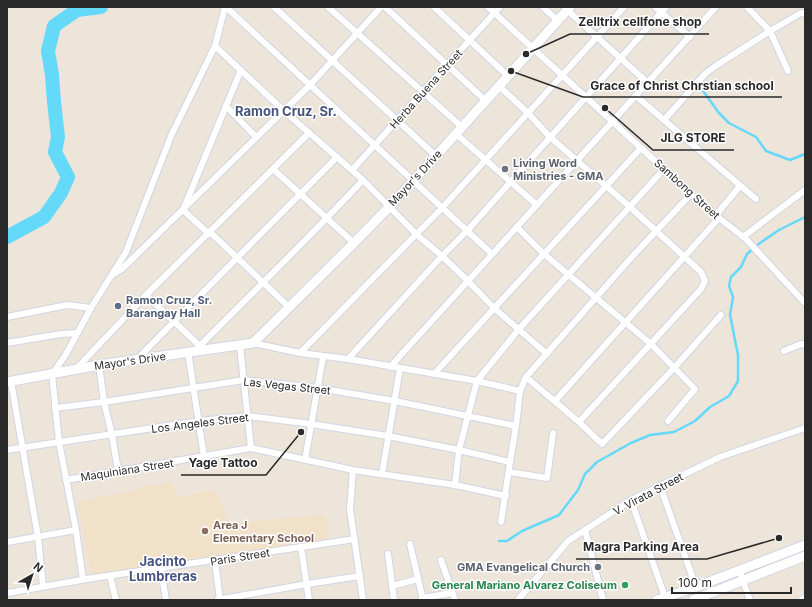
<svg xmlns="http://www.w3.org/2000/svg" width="812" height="607" font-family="Inter,sans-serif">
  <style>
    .education { fill: #f1e1c8 }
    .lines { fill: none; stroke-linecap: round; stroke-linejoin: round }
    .stream { stroke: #64d9f9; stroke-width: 2.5 }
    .river { stroke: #64d9f9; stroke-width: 14 }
    .street-casing { stroke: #d0d5e4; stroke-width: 8 }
    .secondary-casing { stroke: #d0d5e4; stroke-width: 11 }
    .street { stroke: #fff; stroke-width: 6 }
    .secondary { stroke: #fff; stroke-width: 9 }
    .worship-dot { fill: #6b7280; stroke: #fff; stroke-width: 1.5 }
    .service-dot { fill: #5c6f8a; stroke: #fff; stroke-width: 1.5 }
    .education-dot { fill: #8d6e63; stroke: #fff; stroke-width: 1.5 }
    .leisure-dot { fill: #2e9e5b; stroke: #fff; stroke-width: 1.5 }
    .labels { text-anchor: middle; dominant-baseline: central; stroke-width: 3; stroke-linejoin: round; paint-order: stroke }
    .street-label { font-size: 11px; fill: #2a2a2a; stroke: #fff }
    .worship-label { font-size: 11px; font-weight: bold; fill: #5b616d; stroke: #fff; text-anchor: start }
    .service-label { font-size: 11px; font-weight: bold; fill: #4e5e75; stroke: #fff; text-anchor: start }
    .education-label { font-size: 11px; font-weight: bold; fill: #785e54; stroke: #fff; text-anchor: start }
    .leisure-label { font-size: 11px; font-weight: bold; fill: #27864d; stroke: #fff; text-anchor: end }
    .quarter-label { font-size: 13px; font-weight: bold; fill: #46537f; stroke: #fff }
    .leader { fill: none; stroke: #2a2a2a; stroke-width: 1.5 }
    .callout-dot { fill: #2a2a2a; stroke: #fff; stroke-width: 1.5 }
    .callout-label { font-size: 12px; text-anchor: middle; font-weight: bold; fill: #2a2a2a; stroke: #fff; stroke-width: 3; stroke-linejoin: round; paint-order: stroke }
  </style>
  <rect width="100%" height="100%" fill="#ede4da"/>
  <path class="education" d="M172 482 176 497 214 490 230 524 325 514 329 539 92 576 77 502 136 490V488Z"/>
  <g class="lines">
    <g class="stream">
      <path d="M701 88 719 113 729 123 756 137 766 151 790 160 805 154"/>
      <path d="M499 541H507L522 531 559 515 578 490 585 474 597 462 631 443 650 435 674 432 695 421 710 407 729 396 738 381V355L730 315 733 297 729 286 731 277 741 267 747 254 760 243 779 230 805 217"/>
    </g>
    <path class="river" d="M7 237 44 217 61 193 68 177 55 152 58 137 54 102 52 75 48 51 54 26 77 10 101 7"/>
    <g class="street-casing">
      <g id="street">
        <path d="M226 7 492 254"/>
        <path d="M274 7 436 156"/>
        <path d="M328 7 462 127"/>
        <path d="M385 7 486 101"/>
        <path d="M434 7 508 76"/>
        <path d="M488 7 691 194 719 218 746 239 805 303"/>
        <path d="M543 7 558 21"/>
        <path d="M655 7 690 37"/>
        <path d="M747 7 770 31 788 71"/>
        <path d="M567 10 648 83"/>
        <path d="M215 46 283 110 363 180 417 235 442 256 468 281 390 367"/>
        <path d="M499 86 527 112 550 137 630 207 701 272 705 281 701 289 579 422"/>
        <path d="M636 96 756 199"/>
        <path d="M226 106 256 137"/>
        <path d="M664 120 705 74 714 67 770 31 801 13H805"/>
        <path d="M456 134 537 205"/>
        <path d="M273 169 354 243"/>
        <path d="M352 170C401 116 450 61 500 7"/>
        <path d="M716 215 740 186"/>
        <path d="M517 227 544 254 651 344 695 389 668 421"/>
        <path d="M210 232 289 307"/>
        <path d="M209 234 183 210 241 70"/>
        <path d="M743 237 805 190"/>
        <path d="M112 275 122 269 310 85 381 7"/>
        <path d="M146 295 200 346"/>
        <path d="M7 317 67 305 91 308"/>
        <path d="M7 343 61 334 77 333"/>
        <path d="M253 343 300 353 348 359 477 381 520 391"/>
        <path d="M240 346 251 448"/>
        <path d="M195 351C251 294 309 238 363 180"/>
        <path d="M784 351 801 344 805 345"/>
        <path d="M188 352 204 457"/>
        <path d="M300 353 442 208 624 7"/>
        <path d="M547 354 494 308 468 281 716 7"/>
        <path d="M137 359 337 157"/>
        <path d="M348 359 442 256 467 231 666 7"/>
        <path d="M99 365 104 402 112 435 118 471"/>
        <path d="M76 369 146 295 309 133"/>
        <path d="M434 374 641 148"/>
        <path d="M526 377 579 422 602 444 674 368 721 315"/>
        <path d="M11 381 38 537 43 586"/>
        <path d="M555 401 719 218"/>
        <path d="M55 408 104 402 244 380 318 388 395 401 516 426"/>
        <path d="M7 450 199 421 248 416 311 424 388 436 459 450 510 462"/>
        <path d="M305 460 323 357"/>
        <path d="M353 470 350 509 363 600"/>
        <path d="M509 472 547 478 553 433"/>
        <path d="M382 474 400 368"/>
        <path d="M66 480 251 448 353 470 455 485 506 496"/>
        <path d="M455 485 459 450 477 381 519 329 664 169"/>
        <path d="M660 486 696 587"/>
        <path d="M631 500 666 600"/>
        <path d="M501 522 510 462 516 426 520 391 526 377 630 259 691 194"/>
        <path d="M585 530 603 600"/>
        <path d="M7 542 76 530"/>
        <path d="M410 544 423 600"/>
        <path d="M301 547 309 600"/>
        <path d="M388 554 394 600"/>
        <path d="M441 560 455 600"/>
        <path d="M215 561 220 600"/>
        <path d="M161 569 166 600"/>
        <path d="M739 570 750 600"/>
        <path d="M110 576 116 600"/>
        <path d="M83 580 76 530 59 442 52 374 65 356 91 308 126 252 171 136 215 46 225 7"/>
        <path d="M392 586 418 579"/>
        <path d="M7 593 93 578 355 539"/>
        <path d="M422 598 452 593"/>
        <path d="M217 600 307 584 360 576"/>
        <path d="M518 600 568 541 631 500 720 457 805 428"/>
        <path d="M801 600 805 598"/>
      </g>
    </g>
    <g class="secondary-casing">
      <g id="secondary">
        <path d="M7 382 99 365 253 343 354 243 390 206 436 156 570 7"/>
        <path d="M657 600 696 587 805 545"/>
        <path d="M693 600 805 556"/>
      </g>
    </g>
    <use href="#street" class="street"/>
    <use href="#secondary" class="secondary"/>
  </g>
  <g class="worship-dot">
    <circle cx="505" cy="169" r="4"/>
    <circle cx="598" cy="567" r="4"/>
  </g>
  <circle class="service-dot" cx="118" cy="306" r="4"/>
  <circle class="education-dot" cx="205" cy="531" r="4"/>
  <circle class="leisure-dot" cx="625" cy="585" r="4"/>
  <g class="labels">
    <g class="street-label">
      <text transform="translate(426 89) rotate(-48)">Herba Buena Street</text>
      <text transform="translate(415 178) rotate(-47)">Mayor's Drive</text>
      <text transform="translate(687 189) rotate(42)">Sambong Street</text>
      <text transform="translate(130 361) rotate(-8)">Mayor's Drive</text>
      <text transform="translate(287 386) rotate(6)">Las Vegas Street</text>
      <text transform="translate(200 423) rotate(-7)">Los Angeles Street</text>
      <text transform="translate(127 470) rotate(-9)">Maquiniana Street</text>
      <text transform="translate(648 494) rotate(-28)">V. Virata Street</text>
      <text transform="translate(240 557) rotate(-9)">Paris Street</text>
    </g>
    <g class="worship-label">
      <text x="513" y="163">Living Word<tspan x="513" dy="13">Ministries - GMA</tspan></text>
      <text x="590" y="567" text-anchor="end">GMA Evangelical Church</text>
    </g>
    <g class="service-label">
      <text x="126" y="300">Ramon Cruz, Sr.<tspan x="126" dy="13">Barangay Hall</tspan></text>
    </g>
    <g class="education-label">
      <text x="213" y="525">Area J<tspan x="213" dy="13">Elementary School</tspan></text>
    </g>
    <g class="leisure-label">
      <text x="617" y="585">General Mariano Alvarez Coliseum</text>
    </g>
    <g class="quarter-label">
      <text x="286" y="111">Ramon Cruz, Sr.</text>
      <text x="163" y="561">Jacinto<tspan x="163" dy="15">Lumbreras</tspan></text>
    </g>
  </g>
  <path class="leader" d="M526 54L570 34H709M511 71L583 97H782M605 108L653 150H734M301 432L266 475H181M779 538L707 559H576"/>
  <g class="callout-dot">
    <circle cx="526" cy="54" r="4"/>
    <circle cx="511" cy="71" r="4"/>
    <circle cx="605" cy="108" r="4"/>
    <circle cx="301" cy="432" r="4"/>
    <circle cx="779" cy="538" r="4"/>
  </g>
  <g class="callout-label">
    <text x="640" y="26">Zelltrix cellfone shop</text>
    <text x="682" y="90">Grace of Christ Chrstian school</text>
    <text x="693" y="142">JLG STORE</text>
    <text x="223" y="467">Yage Tattoo</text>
    <text x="641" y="551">Magra Parking Area</text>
  </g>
  <rect width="812" height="607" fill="none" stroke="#2a2a2a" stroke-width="16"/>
  <g transform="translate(32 575) rotate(39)" stroke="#ffffff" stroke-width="3" paint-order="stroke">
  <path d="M0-3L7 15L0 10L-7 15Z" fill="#2a2a2a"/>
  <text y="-6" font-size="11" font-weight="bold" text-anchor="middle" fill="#2a2a2a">N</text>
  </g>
  <path d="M672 587v6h119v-6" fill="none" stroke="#2a2a2a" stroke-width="2"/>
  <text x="678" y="587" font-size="12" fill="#2a2a2a" stroke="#ffffff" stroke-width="3" paint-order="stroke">100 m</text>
</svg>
